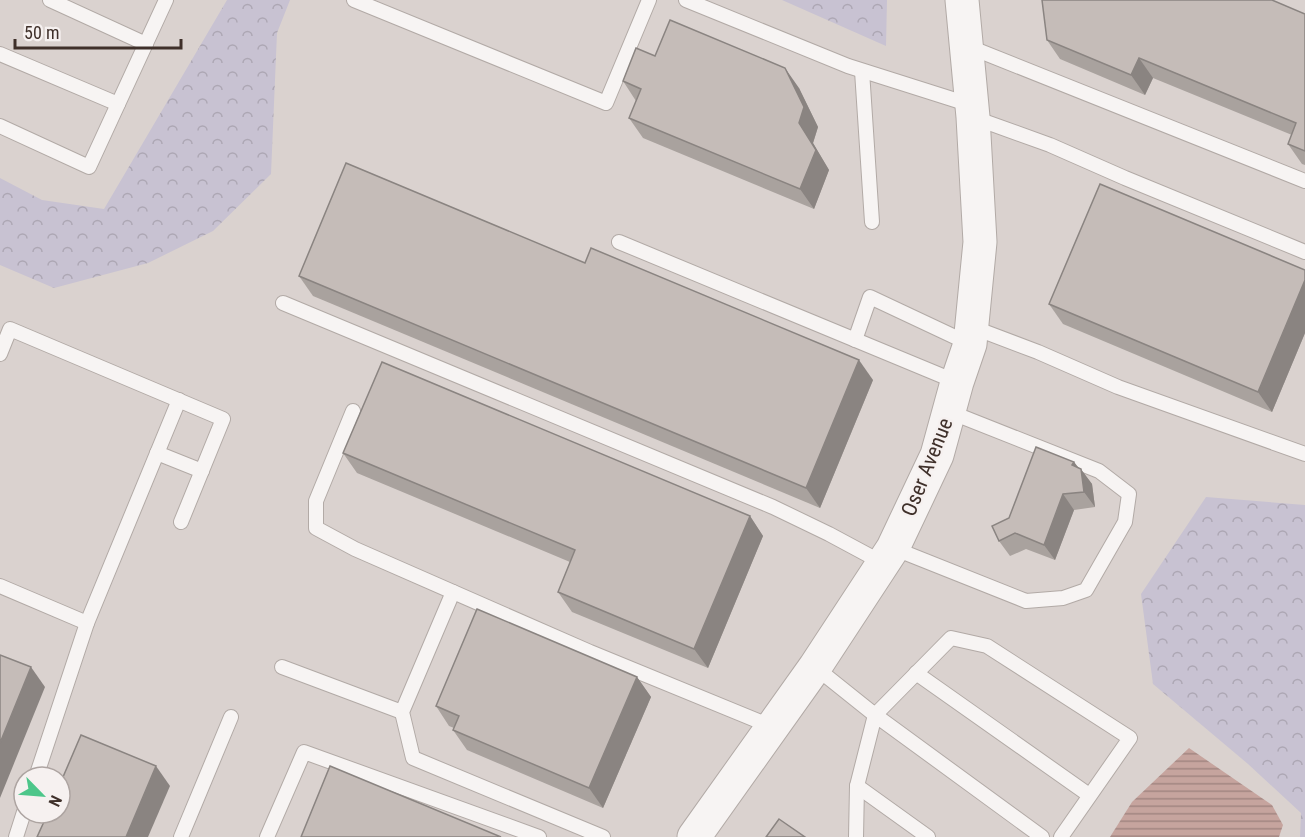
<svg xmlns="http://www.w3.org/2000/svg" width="1305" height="837" font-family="'Roboto Condensed',sans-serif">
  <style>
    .built { fill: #dad2cf; fill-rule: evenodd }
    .forest { fill: url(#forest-crowns) }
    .water { fill: url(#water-rules) }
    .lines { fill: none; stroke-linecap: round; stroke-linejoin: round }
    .service-casing { stroke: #b2aaa6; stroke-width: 16 }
    .tertiary-casing { stroke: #b2aaa6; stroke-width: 35 }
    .service { stroke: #f7f4f3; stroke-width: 14 }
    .tertiary { stroke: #f7f4f3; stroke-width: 33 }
    .wall { fill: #a9a29e }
    .shaded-wall { fill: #8a8481 }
    .building { fill: #c5bcb8; stroke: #8a8481; stroke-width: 1.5 }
    .labels { text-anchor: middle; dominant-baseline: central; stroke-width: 5; stroke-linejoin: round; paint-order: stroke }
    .street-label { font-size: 21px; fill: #3f302a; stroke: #f6f1f0 }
  </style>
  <defs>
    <pattern id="forest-crowns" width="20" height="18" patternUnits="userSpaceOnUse" patternTransform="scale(1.5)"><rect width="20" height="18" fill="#c8c2d2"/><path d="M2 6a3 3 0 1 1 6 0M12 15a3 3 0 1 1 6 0" fill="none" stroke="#ada7b4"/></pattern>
    <pattern id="water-rules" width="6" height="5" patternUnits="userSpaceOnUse" patternTransform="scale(1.5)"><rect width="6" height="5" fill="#c6a49e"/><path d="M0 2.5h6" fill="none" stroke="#a28681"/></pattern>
  </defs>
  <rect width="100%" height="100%" fill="#e8e3e0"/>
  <path class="built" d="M0 0H1305V837H0ZM24 777H60V813H24Z"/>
  <g class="forest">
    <path d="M227 0H290L277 33 271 174 213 231 148 263 54 288 0 265V178L42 200 104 209Z"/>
    <path d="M782 0H887L886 46Z"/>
    <path d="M1206 497 1305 505V837H1300L1301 813 1248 764 1153 684 1141 594Z"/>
  </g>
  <path class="water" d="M1189 748 1272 805 1283 825 1279 837H1110L1132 802Z"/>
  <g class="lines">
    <g class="service-casing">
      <g id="service">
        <path d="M50 0 146 44"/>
        <path d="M354 0 606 103 649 0"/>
        <path d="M686 0 848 66 971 105"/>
        <path d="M967 46 1305 181"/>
        <path d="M0 54 118 104"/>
        <path d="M862 71 872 222"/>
        <path d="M975 118 1050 145 1125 178 1305 252"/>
        <path d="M0 126 89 167 166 0"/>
        <path d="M619 242 957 382"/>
        <path d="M283 303 773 507 829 534 883 563"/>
        <path d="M972 327 1038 352 1118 387 1305 454"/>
        <path d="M855 340 870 297 970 344"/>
        <path d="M0 354 10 329 223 419 181 522"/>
        <path d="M353 411 316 501V528L355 549 590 652 773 727"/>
        <path d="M157 453 202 471"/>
        <path d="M893 548 1026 601 1063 598 1086 590 1125 522 1129 494 1099 471 950 412"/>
        <path d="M0 586 87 623"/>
        <path d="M453 592 402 712 413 758 603 837"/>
        <path d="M282 667 402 712"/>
        <path d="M815 667 875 715 951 638 987 646 1130 738 1061 837"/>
        <path d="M916 673 1089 795"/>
        <path d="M36 777 87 623 179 400"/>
        <path d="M857 786 928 837"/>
        <path d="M16 837 24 812"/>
        <path d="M181 837 231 717"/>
        <path d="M267 837 304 752 539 837"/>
        <path d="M856 837 857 786 875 715 1042 837"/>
      </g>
    </g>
    <g class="tertiary-casing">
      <path id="tertiary" d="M694 837 815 667 893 548 937 455 957 382 970 344 980 242 973 117 962 0"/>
    </g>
    <use href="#service" class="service"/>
    <use href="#tertiary" class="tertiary"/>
  </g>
  <g class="wall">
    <path d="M1305 14V165L1302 164 1288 144 1292 135 1153 78 1145 95 1060 59 1047 40Z"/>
    <path d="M655 56 799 88 818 127 813 143 829 170 814 209 643 138 629 118 636 101 623 81Z"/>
    <path d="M585 263 873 380 820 508 313 296 299 276Z"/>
    <path d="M1305 270V333L1272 412 1063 324 1049 304Z"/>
    <path d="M343 453 750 516 763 536 708 668 572 612 558 592 570 562 357 473Z"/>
    <path d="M1074 462 1092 484 1095 507 1074 510 1055 560 1026 549 1010 556 999 541 1009 518Z"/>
    <path d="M637 677 651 697 603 808 467 750 453 730 454 728 449 726 436 706Z"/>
  </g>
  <g class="shaded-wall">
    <path d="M1139 58 1153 78 1145 95 1131 75Z"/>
    <path d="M785 68 799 88 818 127 813 143 829 170 814 209 800 189 799 123Z"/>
    <path d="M1305 280V333L1272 412 1258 392Z"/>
    <path d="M859 360 873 380 820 508 806 488Z"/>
    <path d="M1074 462 1082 473 1081 469 1092 484 1095 507 1084 492 1072 465Z"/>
    <path d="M1063 494 1074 510 1055 560 1044 545Z"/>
    <path d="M750 516 763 536 708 668 694 649Z"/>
    <path d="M31 667 45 687 0 798V743Z"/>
    <path d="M637 677 651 697 603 808 589 788Z"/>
    <path d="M156 766 170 786 148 837H126Z"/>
  </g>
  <g class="building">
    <path d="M1042 0H1272L1305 14V151L1288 144 1296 123 1139 58 1131 75 1047 40Z"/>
    <path d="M670 20 785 68 804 107 799 123 816 150 800 189 629 118 641 89 623 81 636 48 655 56Z"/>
    <path d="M346 163 585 263 591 248 859 360 806 488 299 276Z"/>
    <path d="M1100 184 1305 270V280L1258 392 1049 304Z"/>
    <path d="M382 362 750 516 694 649 558 592 575 550 343 453Z"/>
    <path d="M1036 447 1074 462 1072 465 1081 469 1084 492 1063 494 1044 545 1015 533 999 541 992 526 1009 518Z"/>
    <path d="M477 609 637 677 589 788 453 730 459 716 436 706Z"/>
    <path d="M0 655 31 667 0 743Z"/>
    <path d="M81 735 156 766 126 837H37L48 813H60V784Z"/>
    <path d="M330 766 501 837H301Z"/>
    <path d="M779 819 805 837H766Z"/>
  </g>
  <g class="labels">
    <g class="street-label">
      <text transform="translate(927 467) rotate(-68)">Oser Avenue</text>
    </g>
  </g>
  <g transform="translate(42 795) rotate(115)"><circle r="28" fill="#f6f1f0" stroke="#ada4a1" stroke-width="1.5"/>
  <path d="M0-4.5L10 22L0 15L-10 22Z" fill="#4dc68a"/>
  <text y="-9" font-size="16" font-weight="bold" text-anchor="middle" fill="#3f302a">N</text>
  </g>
  <path d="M15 39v9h166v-9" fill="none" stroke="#3f302a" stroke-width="3"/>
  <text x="24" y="39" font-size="18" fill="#3f302a" stroke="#f6f1f0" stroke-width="4.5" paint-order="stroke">50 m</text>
</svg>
